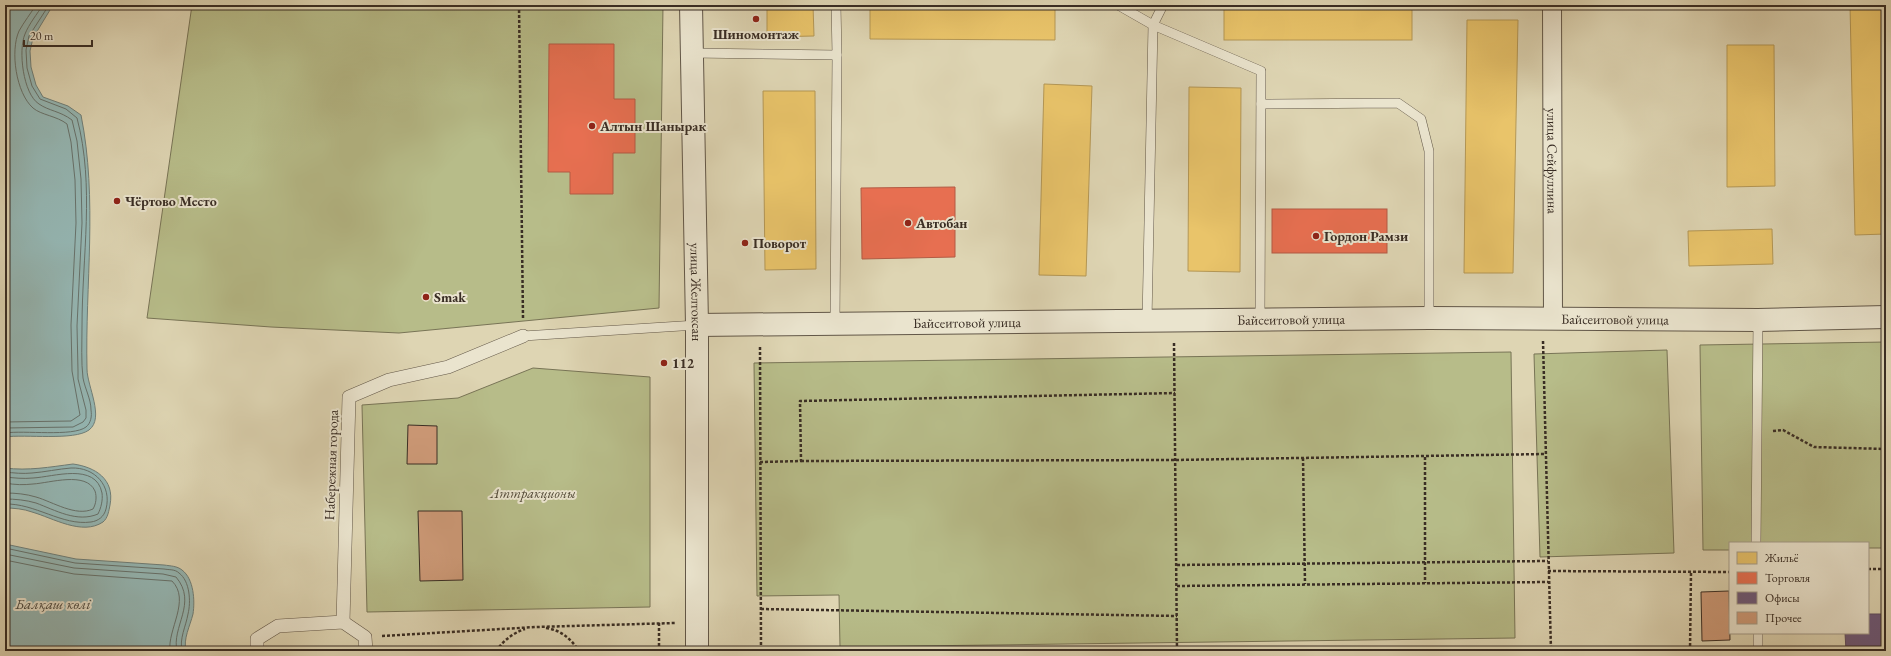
<svg xmlns="http://www.w3.org/2000/svg" width="1891" height="656" font-family="'EB Garamond',serif">
  <style>
    .green { fill: #b7bc89; stroke: #787456 }
    .water { fill: #95b7b4; stroke: #70807a }
    .homes { fill: #e9c46a; stroke: #b49755 }
    .shops { fill: #e76f51; stroke: #b35b44 }
    .offices { fill: #6d597a; stroke: #5d4c60 }
    .lines { fill: none; stroke-linecap: round; stroke-linejoin: round }
    .shore { stroke: #67726c; stroke-width: 1 }
    .building { fill: #cf9b79; stroke: #392d24 }
    .service-casing { stroke: #625748; stroke-width: 10 }
    .pedestrian-casing { stroke: #625748; stroke-width: 14 }
    .minor-casing { stroke: #625748; stroke-width: 20 }
    .tertiary-casing { stroke: #625748; stroke-width: 24 }
    .path { stroke: #392d24; stroke-width: 2.5; stroke-dasharray: 3 2; stroke-linecap: butt }
    .service { stroke: #eae4ce; stroke-width: 9 }
    .pedestrian { stroke: #eae4ce; stroke-width: 13 }
    .minor { stroke: #eae4ce; stroke-width: 18 }
    .tertiary { stroke: #eae4ce; stroke-width: 22 }
    .poi-dot { fill: #8f2418; stroke: #eae4ce; stroke-width: 1.5 }
    .labels { text-anchor: middle; dominant-baseline: central; stroke-width: 4; stroke-linejoin: round; paint-order: stroke }
    .poi-label { font-size: 14px; font-weight: bold; fill: #392d24; stroke: #eae4ce; text-anchor: start }
    .street-label { font-size: 14px; fill: #392d24; stroke: #eae4ce }
    .park-label { font-size: 14px; font-style: italic; fill: #524a38; stroke: #eae4ce }
    .water-label { font-size: 15px; font-style: italic; fill: #4b4941; stroke: #eae4ce }
  </style>
  <rect width="100%" height="100%" fill="#ded5b3"/>
  <filter id="stains"><feTurbulence type="fractalNoise" baseFrequency=".005" numOctaves="4"/><feColorMatrix values="0 0 0 0 .2 0 0 0 0 .09 0 0 0 0 .02 0 0 0 .5 -.17"/></filter>
  <radialGradient id="worn" r=".72"><stop offset=".6" stop-color="#630" stop-opacity="0"/><stop offset="1" stop-color="#630" stop-opacity=".3"/></radialGradient>
  <g class="green">
    <path d="M192 5H663L659 308 399 333 271 327 147 318Z"/>
    <path d="M1886 342V548H1868V543H1730V550H1703L1700 345Z"/>
    <path d="M1667 350 1674 553 1540 557 1534 354Z"/>
    <path d="M1511 352 1515 638 840 647 839 595 757 596 754 363Z"/>
    <path d="M533 368 650 377V607L367 612 362 405 458 398Z"/>
  </g>
  <g class="water">
    <path d="M5 5H53L33 38 30 51 31 67 36 85 43 97 68 106 81 115C98 200 85 284 87 369 87 386 105 418 89 430 74 441 25 434 5 437Z"/>
    <path d="M73 464C95 467 115 479 110 505 109 510 108 518 103 522 82 536 53 518 32 512 24 509 14 508 5 508V468C28 471 50 467 73 464Z"/>
    <path d="M5 544 76 559 164 565C171 566 177 566 182 570 194 579 195 601 193 614 190 626 183 639 186 651H5Z"/>
  </g>
  <g class="homes">
    <path d="M767 5H813L814 36 767 37Z"/>
    <path d="M870 5H1055V40L870 39Z"/>
    <rect x="1224" y="5" width="188" height="35"/>
    <path d="M1850 5H1886V234L1855 235Z"/>
    <path d="M1467 20H1518L1513 273H1464Z"/>
    <path d="M1727 45H1774L1775 186 1727 187Z"/>
    <path d="M1044 84 1092 86 1086 276 1039 275Z"/>
    <path d="M1189 87 1241 88 1240 272 1188 271Z"/>
    <path d="M763 91H815L816 269 765 270Z"/>
    <path d="M1772 229 1773 264 1689 266 1688 231Z"/>
  </g>
  <g class="shops">
    <path d="M549 44H614V99H635V153H613V194H570V172H548Z"/>
    <path d="M955 187V257L862 259 861 188Z"/>
    <rect x="1272" y="209" width="115" height="44"/>
  </g>
  <path class="offices" d="M1868 614H1886V651H1846L1845 633H1868Z"/>
  <g class="lines">
    <g class="shore">
      <path d="M5 422 71 421 80 415 72 371 71 325 76 223 75 180 71 142 67 124C57 116 41 115 33 108 16 93 10 51 19 31 24 22 31 13 36 5"/>
      <path d="M5 428 73 427 83 422 86 418V410L78 379V371L77 326 82 223 81 179 77 141 72 120C60 111 49 111 39 104 23 94 18 50 25 34 29 24 37 14 43 5"/>
      <path d="M5 433C24 430 73 437 86 427 91 423 92 416 91 410 91 399 85 389 83 378 81 362 82 343 82 326 82 257 95 186 77 118L66 109 40 99 32 86 27 68 26 50 29 36 49 5"/>
      <path d="M5 472C14 473 23 474 32 473 45 472 58 469 71 468 95 467 112 486 106 509 104 517 98 521 91 522 62 526 35 503 5 504"/>
      <path d="M5 477C15 478 23 479 33 478 53 477 96 462 102 493 103 500 101 508 98 514 77 523 55 510 36 503 26 500 15 499 5 499"/>
      <path d="M5 483C15 485 24 485 33 484 50 483 86 471 95 491 97 497 96 504 93 509 76 517 53 502 36 497 26 494 16 493 5 493"/>
      <path d="M5 548 75 563 164 569C169 570 175 569 179 573 190 581 191 602 188 614 186 626 179 639 182 651"/>
      <path d="M5 554 74 568 163 574 176 577C198 603 171 627 177 651"/>
      <path d="M5 560 74 574 172 581C191 600 167 630 170 651"/>
    </g>
  </g>
  <g class="building">
    <path d="M408 425 437 426V464H407Z"/>
    <path d="M418 511H462L463 580 420 581Z"/>
    <path d="M1729 591 1730 640 1702 641 1701 592Z"/>
  </g>
  <g class="lines">
    <g class="service-casing">
      <g id="service">
        <path d="M1118 5 1153 25 1147 321"/>
        <path d="M1163 5 1153 25 1261 71 1260 320"/>
        <path d="M692 53 837 55 836 5"/>
        <path d="M1261 104 1398 103 1421 119 1429 151V318"/>
        <path d="M835 323 837 55"/>
        <path d="M523 336 697 325"/>
        <path d="M1756 543 1758 320"/>
        <path d="M1758 633V651"/>
      </g>
    </g>
    <g class="pedestrian-casing">
      <g id="pedestrian">
        <path d="M343 622 349 397 389 380 448 367 523 336"/>
        <path d="M257 651V639L278 626 343 622 365 637 366 651"/>
      </g>
    </g>
    <g class="minor-casing">
      <g id="minor">
        <path id="s1" d="M1552 5 1553 318"/>
      </g>
    </g>
    <g class="tertiary-casing">
      <g id="tertiary">
        <path id="s2" d="M691 5 697 325V651"/>
        <path id="s3" d="M697 325 1429 318 1758 320 1886 317"/>
      </g>
    </g>
    <g class="path">
      <path d="M519 5 523 318"/>
      <path d="M1543 341 1551 651"/>
      <path d="M1174 343 1177 651"/>
      <path d="M760 347 761 651"/>
      <path d="M1773 431 1783 430 1814 447 1886 449"/>
      <path d="M1425 457V583"/>
      <path d="M1303 458 1305 584"/>
      <path d="M801 461 1175 460 1545 454"/>
      <path d="M760 462 801 461 800 401 1175 393"/>
      <path d="M1177 565 1548 561"/>
      <path d="M1868 569H1886"/>
      <path d="M1548 571 1730 572"/>
      <path d="M1177 586 1548 582"/>
      <path d="M761 609 1177 616"/>
      <path d="M659 623V651"/>
      <path d="M546 628C561 630 571 639 579 651"/>
      <path d="M382 636 536 627 675 623"/>
      <path d="M496 651C504 640 513 633 525 629"/>
      <path d="M1690 651 1691 572"/>
    </g>
    <use href="#service" class="service"/>
    <use href="#pedestrian" class="pedestrian"/>
    <use href="#minor" class="minor"/>
    <use href="#tertiary" class="tertiary"/>
  </g>
  <g class="poi-dot">
    <circle cx="756" cy="19" r="4"/>
    <circle cx="592" cy="126" r="4"/>
    <circle cx="117" cy="201" r="4"/>
    <circle cx="908" cy="223" r="4"/>
    <circle cx="1316" cy="236" r="4"/>
    <circle cx="745" cy="243" r="4"/>
    <circle cx="426" cy="297" r="4"/>
    <circle cx="664" cy="363" r="4"/>
  </g>
  <g class="labels">
    <g class="poi-label">
      <text x="756" y="34" text-anchor="middle">Шиномонтаж</text>
      <text x="600" y="126">Алтын Шанырак</text>
      <text x="125" y="201">Чёртово Место</text>
      <text x="916" y="223">Автобан</text>
      <text x="1324" y="236">Гордон Рамзи</text>
      <text x="753" y="243">Поворот</text>
      <text x="434" y="297">Smak</text>
      <text x="672" y="363">112</text>
    </g>
    <g class="street-label">
      <text stroke="none"><textPath href="#s1" startOffset="156">улица Сейфуллина</textPath></text>
      <text stroke="none"><textPath href="#s2" startOffset="287">улица Желтоксан</textPath></text>
      <text stroke="none"><textPath href="#s3" startOffset="918">Байсеитовой улица</textPath></text>
      <text stroke="none"><textPath href="#s3" startOffset="594">Байсеитовой улица</textPath></text>
      <text stroke="none"><textPath href="#s3" startOffset="270">Байсеитовой улица</textPath></text>
      <text transform="translate(331 465) rotate(-88)">Набережная города</text>
    </g>
    <g class="park-label">
      <text x="533" y="493">Аттракционы</text>
    </g>
    <g class="water-label">
      <text x="53" y="603">Балқаш көлі</text>
    </g>
  </g>
  <rect width="1891" height="656" fill="none" stroke="#ded5b3" stroke-width="20"/>
  <rect x="6" y="6" width="1879" height="644" fill="none" stroke="#392d24" stroke-width="2"/>
  <rect x="10" y="10" width="1871" height="636" fill="none" stroke="#392d24"/>
  <rect x="1729" y="542" width="140" height="92" fill="#eae4ce" stroke="#a39b8a"/>
  <rect x="1737" y="552" width="20" height="12" fill="#e9c46a" stroke="#a39b8a"/>
  <text x="1765" y="562" font-size="12" fill="#392d24">Жильё</text>
  <rect x="1737" y="572" width="20" height="12" fill="#e76f51" stroke="#a39b8a"/>
  <text x="1765" y="582" font-size="12" fill="#392d24">Торговля</text>
  <rect x="1737" y="592" width="20" height="12" fill="#6d597a" stroke="#a39b8a"/>
  <text x="1765" y="602" font-size="12" fill="#392d24">Офисы</text>
  <rect x="1737" y="612" width="20" height="12" fill="#cf9b79" stroke="#a39b8a"/>
  <text x="1765" y="622" font-size="12" fill="#392d24">Прочее</text>
  <path d="M24 40v6h68v-6" fill="none" stroke="#392d24" stroke-width="2"/>
  <text x="30" y="40" font-size="12" fill="#392d24" stroke="#eae4ce" stroke-width="3" paint-order="stroke">20 m</text>
  <rect width="100%" height="100%" filter="url(#stains)"/>
  <rect width="100%" height="100%" fill="url(#worn)"/>
</svg>
